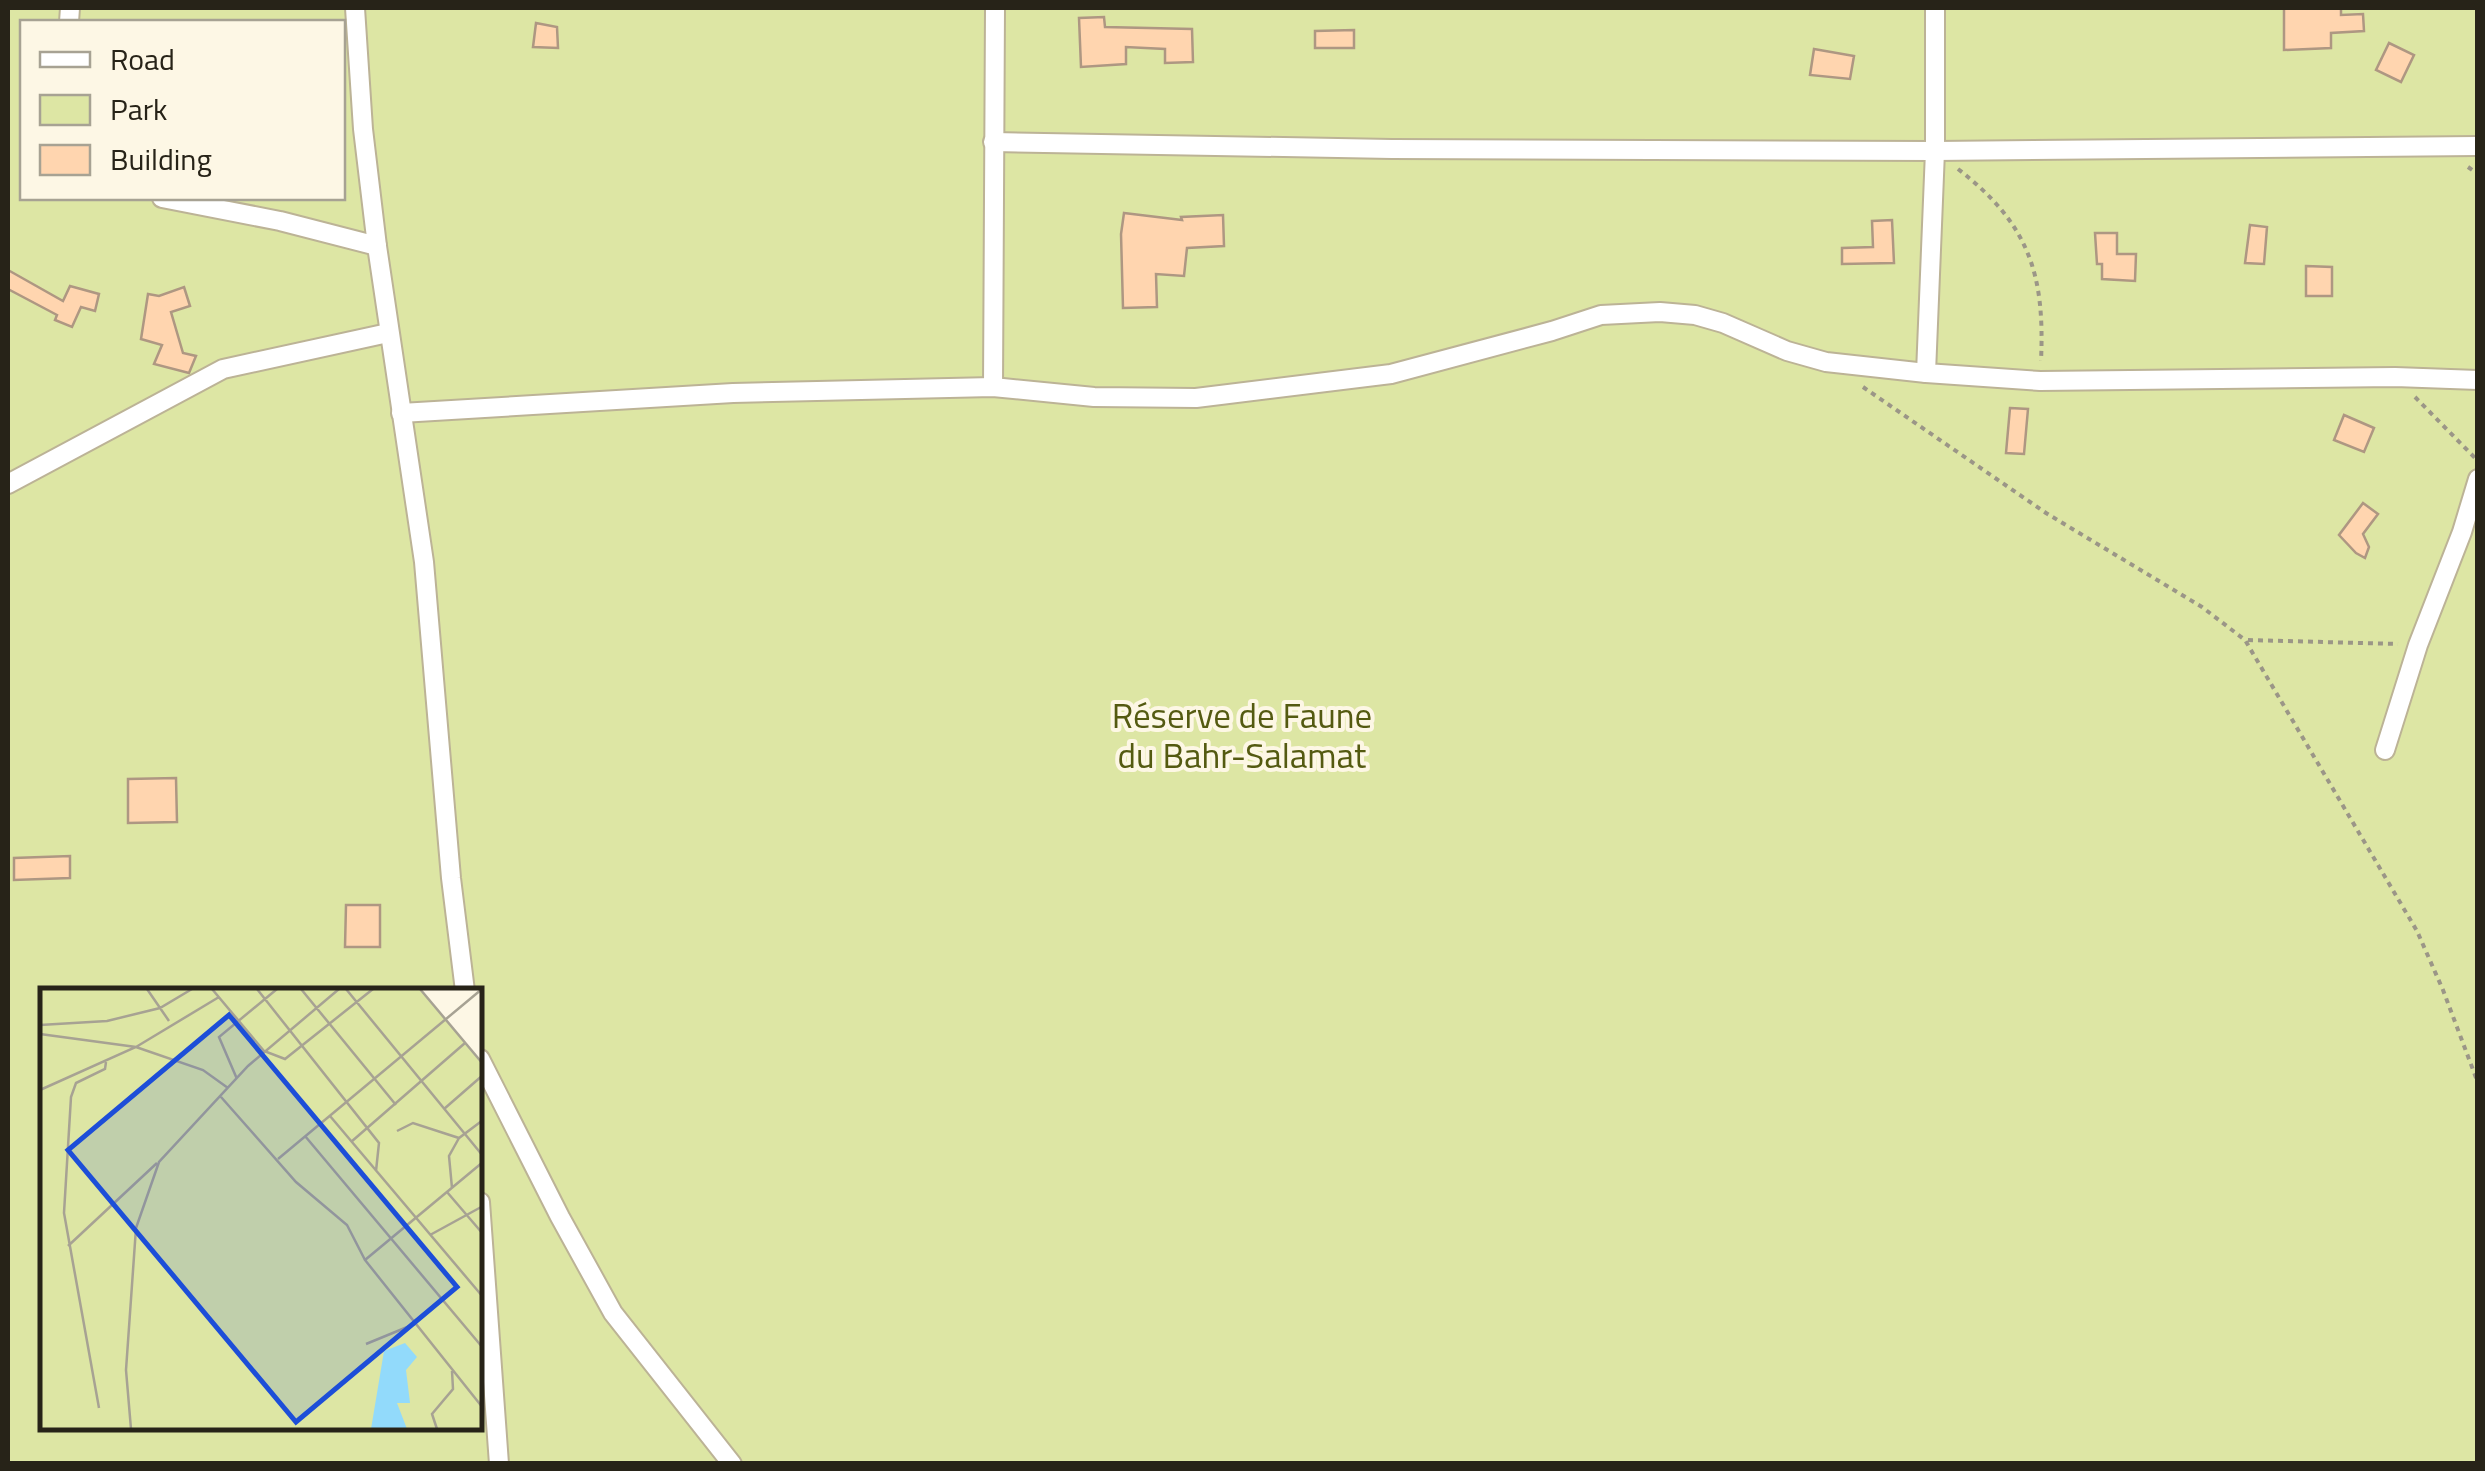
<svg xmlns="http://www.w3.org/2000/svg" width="2485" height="1471" font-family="'Titillium Web',sans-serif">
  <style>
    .green { fill: #dde6a4; fill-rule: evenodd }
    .building { fill: #ffd5af; stroke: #ae9782; stroke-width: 2.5 }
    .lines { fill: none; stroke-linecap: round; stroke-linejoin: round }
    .street-casing { stroke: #bcb396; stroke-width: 22 }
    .path { stroke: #9b9687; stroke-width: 4; stroke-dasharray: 5 5; stroke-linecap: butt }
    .street { stroke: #fff; stroke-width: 18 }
    .labels { text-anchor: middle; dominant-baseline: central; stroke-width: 8; stroke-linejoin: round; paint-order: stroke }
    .park-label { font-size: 35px; fill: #545a11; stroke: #fdf7e5 }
    .inset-road { fill: none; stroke: #a7a293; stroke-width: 2.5 }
    .view { fill: #1d4ed8; fill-opacity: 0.15; stroke: #1d4ed8; stroke-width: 5 }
    .inset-edge { fill: none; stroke: #272318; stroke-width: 5 }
  </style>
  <rect width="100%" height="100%" fill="#fdf7e5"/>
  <path class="green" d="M8 8H2477V1463H8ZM22 22H342V198H22ZM42 991H480V1428H42Z"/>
  <g class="building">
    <path d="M2284 8H2341V15L2363 14 2364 31 2331 33V48L2284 50Z"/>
    <path d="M1104 17 1105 27 1192 29 1193 62 1165 63V49L1126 47V64L1081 67 1079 18Z"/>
    <path d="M536 23 557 27 558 48 533 47Z"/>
    <path d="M1354 30V48H1315V31Z"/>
    <path d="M2389 43 2414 55 2401 82 2376 70Z"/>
    <path d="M1814 49 1854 56 1850 79 1810 75Z"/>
    <path d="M1124 213 1182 220 1181 217 1223 215 1224 246 1187 248 1184 276 1156 274 1157 307 1123 308 1121 234Z"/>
    <path d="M1892 220 1894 263 1842 264V248L1873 247 1872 221Z"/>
    <path d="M2250 225 2267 227 2264 264 2245 263Z"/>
    <path d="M2095 233H2117V254H2136L2135 281 2102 279V264H2097Z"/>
    <path d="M2306 266 2332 267V296H2306Z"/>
    <path d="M8 270 63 301 70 286 99 294 95 311 81 307 72 327 55 320 57 315 8 289Z"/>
    <path d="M184 287 190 306 171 312 183 353 196 356 189 373 154 364 162 345 141 339 148 294 159 296Z"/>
    <path d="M2010 408 2028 409 2024 454 2006 453Z"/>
    <path d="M2344 415 2374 428 2364 452 2334 440Z"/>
    <path d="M2363 503 2378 514 2363 534 2369 547 2365 558 2356 553 2339 535Z"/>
    <path d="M176 778 177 822 128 823V779Z"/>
    <path d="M70 856V878L14 880V858Z"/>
    <path d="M346 905H380V947H345Z"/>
  </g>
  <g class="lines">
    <g class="street-casing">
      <g id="street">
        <path d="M355 8 363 129 377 246 424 562 451 878 465 991"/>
        <path d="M1935 8V151L1926 373 2040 381 2395 377 2478 380"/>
        <path d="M69 22 70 8"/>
        <path d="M993 142 1392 149 1935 151 2478 146"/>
        <path d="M162 198 280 221 377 246"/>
        <path d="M993 387 995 8"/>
        <path d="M401 413 733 393 993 387 1094 397 1196 398 1391 374 1552 331 1601 315 1660 312 1695 315 1723 323 1787 351 1826 362 1926 373"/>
        <path d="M8 484 223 369 388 333"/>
        <path d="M2385 750 2418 645 2462 532 2478 479"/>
        <path d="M480 1059 560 1217 613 1313 732 1464"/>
        <path d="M480 1202 499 1464"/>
      </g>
    </g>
    <g class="path">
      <path d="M2468 167 2478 174"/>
      <path d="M1958 169C2029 224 2045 274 2041 361"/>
      <path d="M1863 387 2046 513 2202 607 2245 640 2417 931 2443 990 2478 1083"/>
      <path d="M2415 397 2478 461"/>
      <path d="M2248 640 2398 644"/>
    </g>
    <use href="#street" class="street"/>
  </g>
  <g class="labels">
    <g class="park-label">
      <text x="1242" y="715">Réserve de Faune<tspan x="1242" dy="40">du Bahr-Salamat</tspan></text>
    </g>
  </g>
  <g transform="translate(40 988)">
    <rect width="442" height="442" fill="#fdf7e5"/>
    <path d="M0 1H380L442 76V441H0Z" fill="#dde6a4"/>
    <path d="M365 355 377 369 366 382 370 415H357L367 441H331L344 363Z" fill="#92dafb"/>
    <path class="inset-road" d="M107 1 129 33M172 1 224 63 245 71 333 1M217 1 339 155 336 183M261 1 356 117M306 1 443 168M380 1 443 76M0 37 67 33 120 20 152 1M0 46 96 59 163 82 188 100M197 91 179 49 237 1M0 102 96 59 179 9M181 109 256 194 307 237 325 272M404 121 443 87M290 128 443 309M357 143 373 135 419 150 443 132M265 148 443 360M311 154 425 55M238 171 442 1M443 174 325 272 443 420M412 200 409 168 419 150M407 204 443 246M390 247 443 218M28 258 117 175M326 356 377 335M59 420 24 225 31 109 36 95 65 81 66 74M91 441 86 382 96 240 119 174 208 78 299 1M397 441 392 426 413 401 412 383"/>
    <path class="view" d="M189 27 417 299 256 434 28 162Z"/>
    <rect width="442" height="442" class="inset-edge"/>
  </g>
  <rect width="2485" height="1471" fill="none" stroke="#272318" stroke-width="20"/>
  <rect x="20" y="20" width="325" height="180" fill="#fdf7e5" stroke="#a7a293" stroke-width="2.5"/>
  <rect x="40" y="52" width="50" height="15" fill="#ffffff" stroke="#a7a293" stroke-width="2.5"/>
  <text x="110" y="70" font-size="30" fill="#272318">Road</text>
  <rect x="40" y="95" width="50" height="30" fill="#dde6a4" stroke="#a7a293" stroke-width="2.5"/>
  <text x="110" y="120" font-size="30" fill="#272318">Park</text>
  <rect x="40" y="145" width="50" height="30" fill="#ffd5af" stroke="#a7a293" stroke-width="2.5"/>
  <text x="110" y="170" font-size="30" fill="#272318">Building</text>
</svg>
